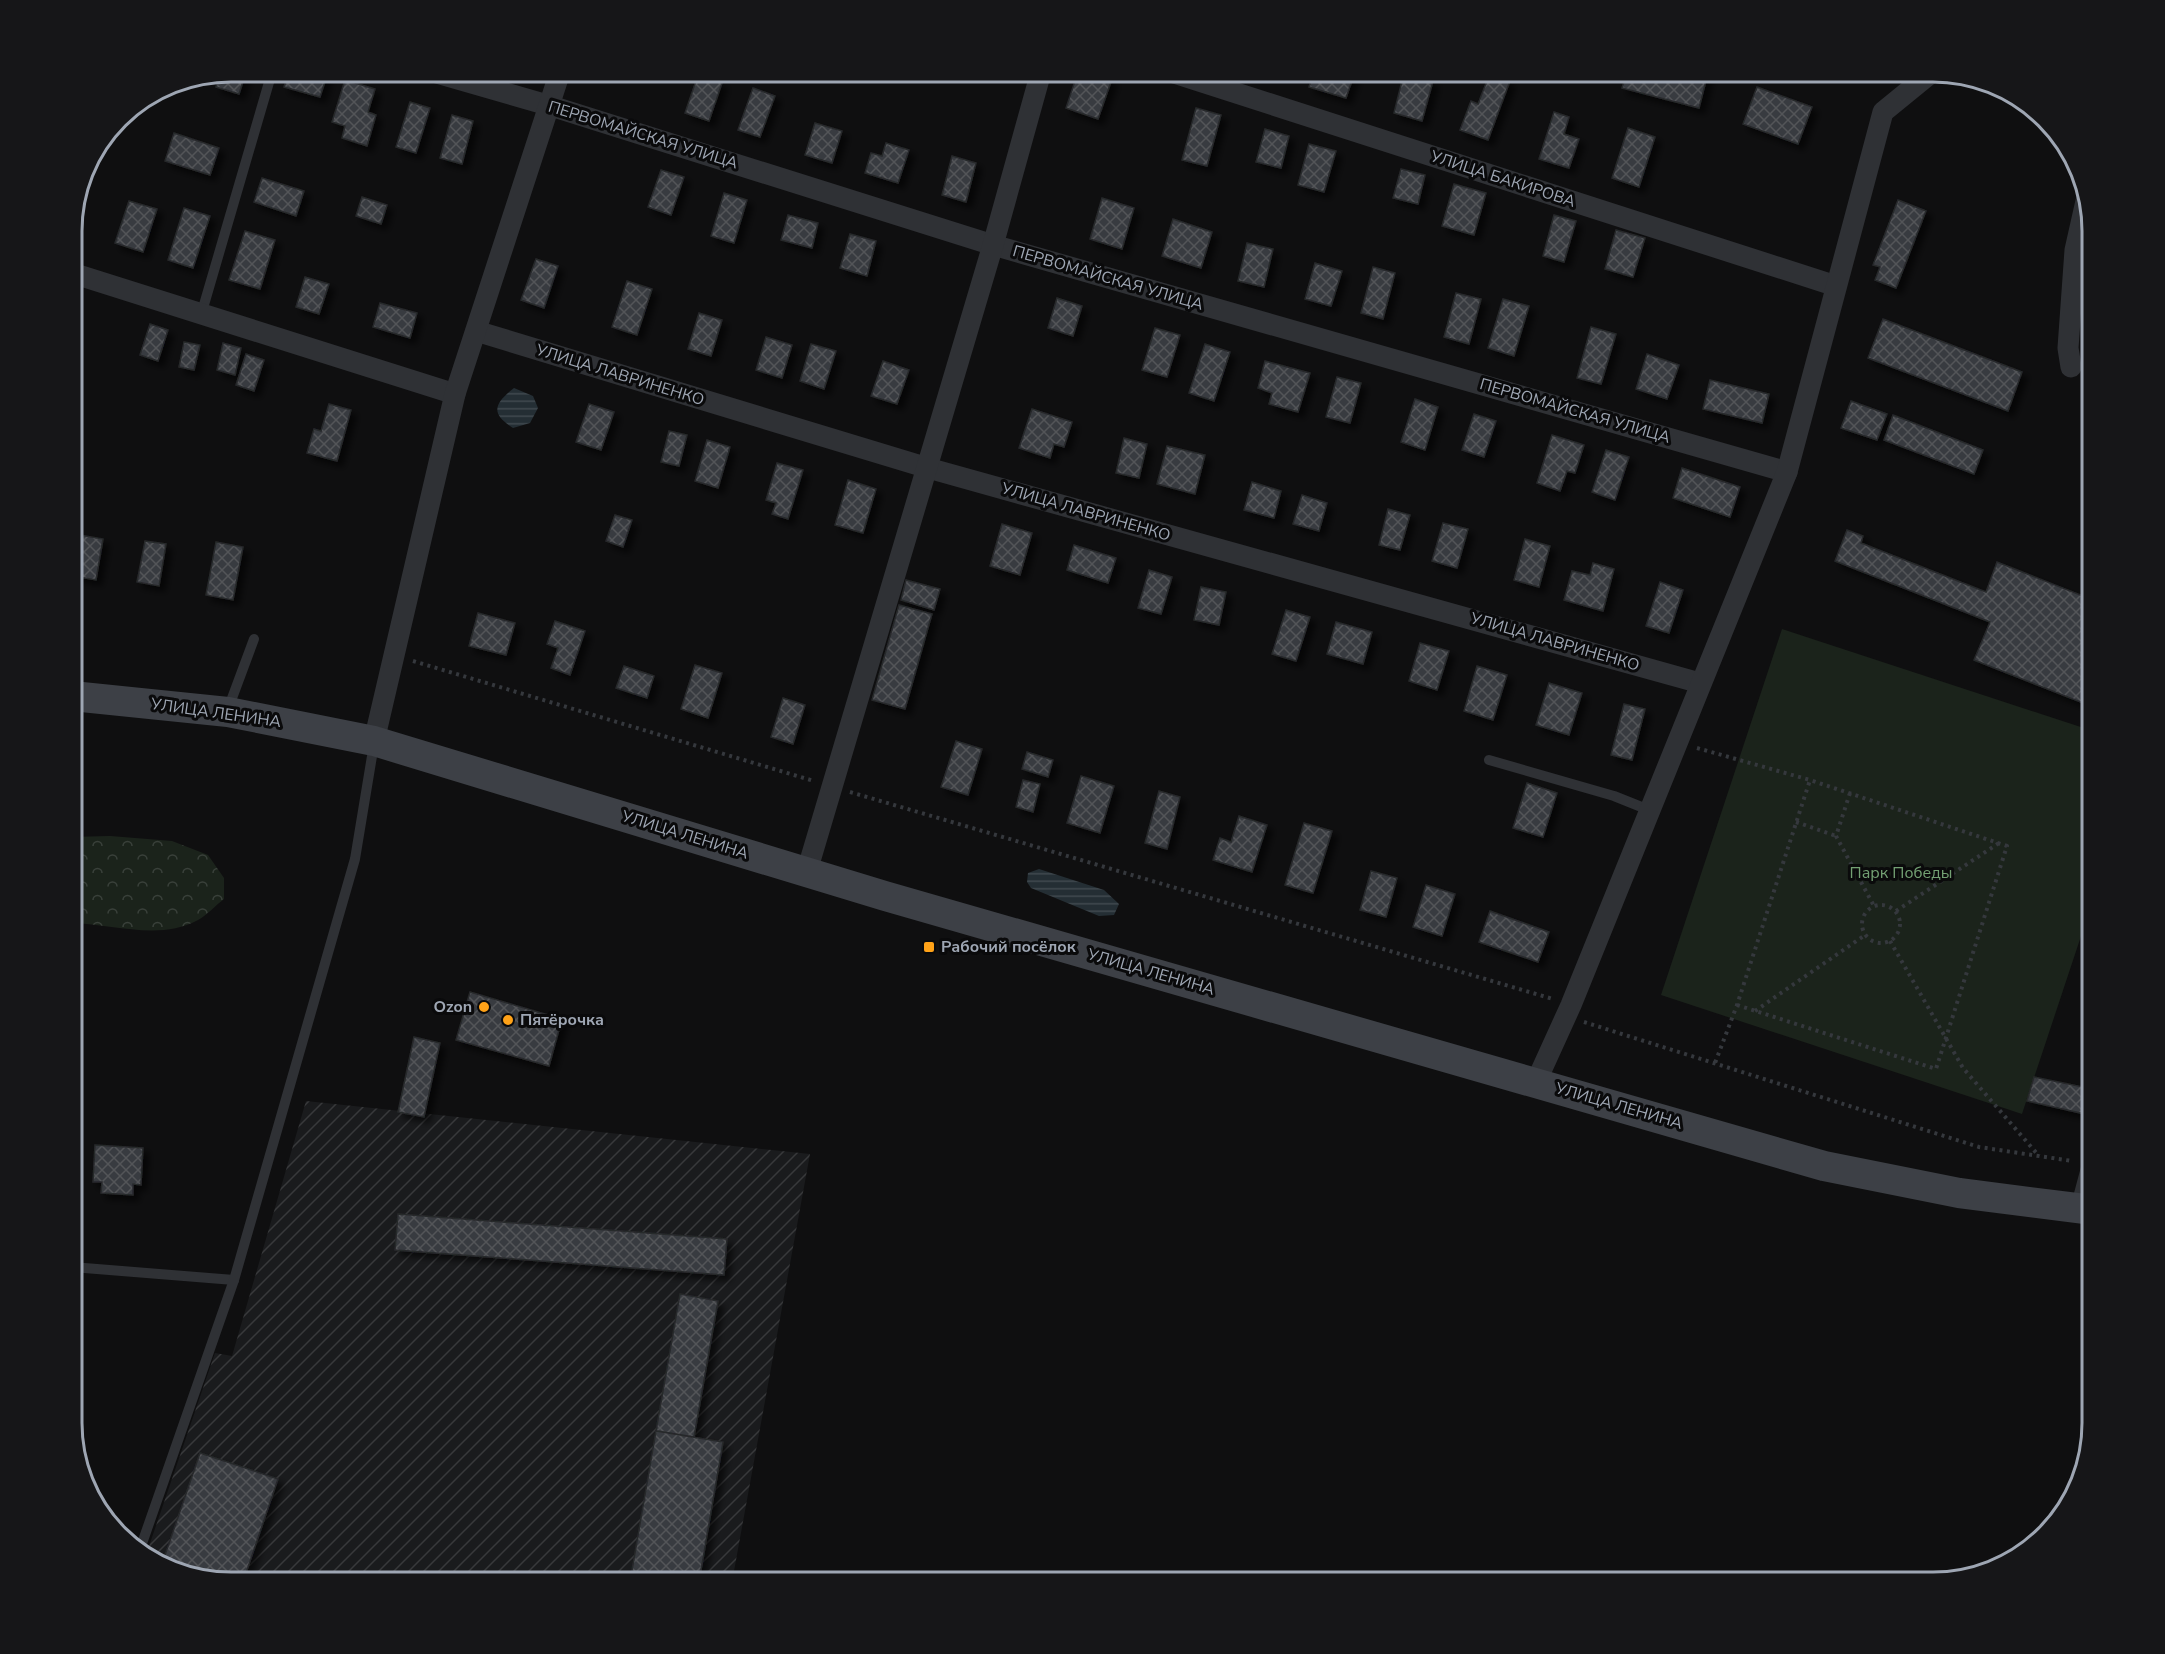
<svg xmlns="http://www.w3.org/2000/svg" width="2165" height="1654" font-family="'Nunito Sans',sans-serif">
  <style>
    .industrial { fill: url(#industrial-furrows) }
    .forest { fill: url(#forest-crowns) }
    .green { fill: #1b231b }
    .water { fill: url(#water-rules) }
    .building { fill: url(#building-cross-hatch); stroke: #28292c; stroke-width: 1.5; filter: url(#shadow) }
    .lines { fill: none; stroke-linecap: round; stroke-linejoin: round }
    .path { stroke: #35383d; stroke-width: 4; stroke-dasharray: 3 4.5; stroke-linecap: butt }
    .service { stroke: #2f3135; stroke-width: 10 }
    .minor { stroke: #2f3135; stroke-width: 21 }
    .secondary { stroke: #3d4046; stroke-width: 30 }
    .poi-dot { fill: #ffa218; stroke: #0a0a0b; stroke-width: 2 }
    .labels { text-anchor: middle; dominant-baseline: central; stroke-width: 6; stroke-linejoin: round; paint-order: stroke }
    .street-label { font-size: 16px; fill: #9ea6b3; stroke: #0a0a0b }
    .park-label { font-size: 16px; fill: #73a073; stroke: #0a0a0b }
    .poi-label { font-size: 16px; font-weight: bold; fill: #9ea6b3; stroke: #0a0a0b; text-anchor: start }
    .rim { fill: none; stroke: #9ea6b3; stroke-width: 3 }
  </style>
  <defs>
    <pattern id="industrial-furrows" width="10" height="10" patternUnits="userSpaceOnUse" patternTransform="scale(1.5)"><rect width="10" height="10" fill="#1a1b1d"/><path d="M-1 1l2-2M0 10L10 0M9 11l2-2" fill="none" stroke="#38393b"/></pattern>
    <pattern id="forest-crowns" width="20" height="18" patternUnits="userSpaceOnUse" patternTransform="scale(1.5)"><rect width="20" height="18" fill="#1b231b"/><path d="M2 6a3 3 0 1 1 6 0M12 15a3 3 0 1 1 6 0" fill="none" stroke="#39403a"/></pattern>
    <pattern id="water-rules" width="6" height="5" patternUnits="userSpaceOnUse" patternTransform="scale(1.5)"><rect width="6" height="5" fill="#242e34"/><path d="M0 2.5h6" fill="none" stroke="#40494f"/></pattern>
    <pattern id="building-cross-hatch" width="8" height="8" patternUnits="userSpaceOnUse" patternTransform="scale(1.5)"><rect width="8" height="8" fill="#393b40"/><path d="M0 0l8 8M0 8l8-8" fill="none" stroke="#525459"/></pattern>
    <filter id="shadow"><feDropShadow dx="5.5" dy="5.5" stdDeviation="3" flood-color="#0009"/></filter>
  </defs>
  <rect width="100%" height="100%" fill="#0f0f10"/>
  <path class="industrial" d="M306 1101 810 1154 732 1582H231L180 1573 146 1555 215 1353 232 1356Z"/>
  <path class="forest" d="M110 836 172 841 208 855 224 878V899C216 905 207 915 198 920 159 941 114 924 72 923V837Z"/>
  <path class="green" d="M1782 629 2093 731V900L2022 1114 1661 995Z"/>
  <g class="water">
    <path d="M514 388 533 396 538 408 530 423 513 428C490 413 494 404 514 388Z"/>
    <path d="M1039 869 1104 890 1119 904 1114 915 1099 916 1031 888 1027 882 1028 873Z"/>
  </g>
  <g class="building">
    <path d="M231 72H246L239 94 216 87 220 74Z"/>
    <path d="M289 72H328L320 97 284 87Z"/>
    <path d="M1078 72H1091L1112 79 1098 119 1066 108Z"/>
    <path d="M1314 72H1355L1346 98 1309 87Z"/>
    <path d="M1627 72H1705L1708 73 1699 108 1622 88Z"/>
    <path d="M1404 73 1433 81 1422 121 1394 113Z"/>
    <path d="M1490 73 1510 81 1488 140 1460 130 1471 101 1478 104Z"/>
    <path d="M698 75 722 83 709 121 685 113Z"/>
    <path d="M345 80 375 89 368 112 376 115 367 146 342 138 345 126 332 122Z"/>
    <path d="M1757 87 1812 107 1798 144 1743 124Z"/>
    <path d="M753 88 775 96 760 137 738 130Z"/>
    <path d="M410 102 430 108 416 153 396 147Z"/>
    <path d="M1196 108 1221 115 1207 166 1182 160Z"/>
    <path d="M1554 112 1569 117 1564 134 1579 139 1569 168 1539 159Z"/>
    <path d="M452 115 473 121 462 164 440 158Z"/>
    <path d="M815 123 842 131 832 163 805 155Z"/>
    <path d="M1628 128 1655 137 1639 187 1612 178Z"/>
    <path d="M1265 129 1289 136 1281 168 1256 162Z"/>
    <path d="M174 133 219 148 210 175 165 161Z"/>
    <path d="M886 143 909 150 898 183 865 173 871 153 882 156Z"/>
    <path d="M1309 144 1336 151 1324 192 1298 185Z"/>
    <path d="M952 156 976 163 966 202 942 195Z"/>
    <path d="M1401 169 1425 175 1418 204 1393 198Z"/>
    <path d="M661 170 684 177 671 215 648 207Z"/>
    <path d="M262 178 304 191 296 216 254 202Z"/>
    <path d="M1454 184 1486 193 1474 235 1442 226Z"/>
    <path d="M724 193 747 200 734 243 711 236Z"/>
    <path d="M362 197 387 205 381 224 356 216Z"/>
    <path d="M1102 198 1134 208 1122 249 1090 239Z"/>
    <path d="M1898 200 1926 211 1896 288 1875 280 1880 267 1873 265Z"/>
    <path d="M129 201 157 209 143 252 115 243Z"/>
    <path d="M184 208 210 216 193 268 168 260Z"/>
    <path d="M788 215 818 223 812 248 781 240Z"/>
    <path d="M1554 215 1576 221 1564 262 1543 256Z"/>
    <path d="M1173 219 1212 232 1201 268 1162 256Z"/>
    <path d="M1616 230 1645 238 1633 277 1605 269Z"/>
    <path d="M245 231 275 240 260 289 229 280Z"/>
    <path d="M850 234 876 241 867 276 840 268Z"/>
    <path d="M1247 243 1273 249 1264 287 1238 281Z"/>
    <path d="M536 259 558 266 544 308 521 300Z"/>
    <path d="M1315 263 1342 271 1331 306 1305 299Z"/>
    <path d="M1373 267 1395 273 1383 319 1361 313Z"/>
    <path d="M305 277 329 284 319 314 296 307Z"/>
    <path d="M627 281 652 289 637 335 612 327Z"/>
    <path d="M1456 293 1481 299 1469 344 1444 337Z"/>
    <path d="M1057 298 1082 306 1073 336 1048 328Z"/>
    <path d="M1503 299 1529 306 1514 356 1488 348Z"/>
    <path d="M380 303 417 313 410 338 373 327Z"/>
    <path d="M699 313 722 320 711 356 688 349Z"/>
    <path d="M1883 319 2022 372 2008 411 1868 358Z"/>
    <path d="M150 324 168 330 158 361 140 355Z"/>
    <path d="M1591 327 1616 334 1601 384 1577 378Z"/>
    <path d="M1155 328 1180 335 1167 377 1142 370Z"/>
    <path d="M766 337 792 345 782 378 756 370Z"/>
    <path d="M184 342 200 345 194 370 179 367Z"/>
    <path d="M223 343 241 348 235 375 217 370Z"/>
    <path d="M811 344 836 351 824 389 800 381Z"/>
    <path d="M1205 344 1230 352 1214 401 1189 393Z"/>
    <path d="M246 354 264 360 254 391 236 385Z"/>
    <path d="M1647 354 1679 365 1667 399 1636 389Z"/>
    <path d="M883 361 909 370 897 404 871 396Z"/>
    <path d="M1265 361 1310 373 1298 412 1269 404 1272 393 1258 388Z"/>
    <path d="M1337 377 1361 383 1350 423 1326 417Z"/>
    <path d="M1710 380 1769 394 1762 423 1703 409Z"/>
    <path d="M1415 399 1438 407 1425 450 1401 442Z"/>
    <path d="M1851 401 1887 414 1877 440 1841 428Z"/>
    <path d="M329 404 351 410 337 461 307 453 314 429 321 431Z"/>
    <path d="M589 404 614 412 601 450 576 442Z"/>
    <path d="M1032 409 1072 422 1064 447 1054 444 1050 458 1019 448Z"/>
    <path d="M1474 414 1496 421 1484 457 1462 450Z"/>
    <path d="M1893 415 1983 450 1974 474 1884 440Z"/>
    <path d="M669 431 687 435 679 466 661 462Z"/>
    <path d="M1552 435 1584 445 1575 473 1567 471 1560 491 1537 483Z"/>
    <path d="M1124 438 1147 444 1139 478 1116 473Z"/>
    <path d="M707 440 730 447 718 488 695 481Z"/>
    <path d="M1167 446 1205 455 1195 494 1157 484Z"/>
    <path d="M1606 450 1629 457 1615 500 1592 492Z"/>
    <path d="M777 463 803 470 788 519 772 514 776 503 766 500Z"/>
    <path d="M1682 468 1740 487 1730 517 1673 498Z"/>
    <path d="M848 480 876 489 863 533 835 525Z"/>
    <path d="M1252 482 1281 491 1274 518 1244 510Z"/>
    <path d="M1302 495 1327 503 1319 531 1293 524Z"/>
    <path d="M1388 509 1410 515 1400 550 1379 545Z"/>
    <path d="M615 515 632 520 623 547 606 541Z"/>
    <path d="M1443 523 1468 529 1457 568 1432 561Z"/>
    <path d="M1002 524 1032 533 1020 575 990 566Z"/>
    <path d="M1847 530 1863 536 1861 543 1986 592 1997 562 2093 600V707L1974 660 1990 622 1835 561Z"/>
    <path d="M80 535 103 539 96 580 73 576Z"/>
    <path d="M1525 539 1550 546 1539 587 1514 580Z"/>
    <path d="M145 541 166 544 159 586 137 582Z"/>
    <path d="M216 542 243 547 233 600 206 595Z"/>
    <path d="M1074 545 1116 558 1108 583 1067 570Z"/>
    <path d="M1593 563 1614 569 1603 611 1564 600 1572 571 1590 575Z"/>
    <path d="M1149 570 1172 577 1161 614 1138 608Z"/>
    <path d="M906 580 940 589 934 610 901 600Z"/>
    <path d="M1660 582 1683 590 1669 633 1646 626Z"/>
    <path d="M1201 587 1226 592 1219 625 1194 620Z"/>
    <path d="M899 605 932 614 905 709 872 700Z"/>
    <path d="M1286 610 1310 617 1296 661 1272 654Z"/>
    <path d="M478 613 515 623 506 655 469 646Z"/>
    <path d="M555 621 585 631 570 675 551 668 558 648 547 644Z"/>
    <path d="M1336 622 1372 632 1363 664 1327 654Z"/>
    <path d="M1420 643 1449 651 1437 690 1409 681Z"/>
    <path d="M695 665 722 673 708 718 681 709Z"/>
    <path d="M624 666 654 676 647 698 616 688Z"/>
    <path d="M1477 666 1507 675 1493 720 1464 711Z"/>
    <path d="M1549 683 1582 693 1569 735 1536 725Z"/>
    <path d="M783 698 805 705 793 744 771 737Z"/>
    <path d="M1624 704 1645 709 1632 760 1611 755Z"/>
    <path d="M956 741 982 749 968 795 941 787Z"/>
    <path d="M1027 752 1053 760 1048 777 1022 769Z"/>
    <path d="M1081 776 1114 786 1100 833 1067 823Z"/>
    <path d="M1023 780 1040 784 1033 812 1016 807Z"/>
    <path d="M1527 783 1557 793 1543 837 1513 828Z"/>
    <path d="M1159 791 1180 797 1167 849 1145 843Z"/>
    <path d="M1239 816 1267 825 1252 872 1213 860 1220 838 1231 842Z"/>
    <path d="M1304 823 1332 831 1313 893 1285 885Z"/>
    <path d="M1371 871 1397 878 1386 917 1360 910Z"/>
    <path d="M1426 885 1455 894 1442 936 1413 927Z"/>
    <path d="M1490 911 1549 932 1538 962 1479 942Z"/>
    <path d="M470 992 562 1019 549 1066 456 1040Z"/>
    <path d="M414 1037 440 1043 424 1117 398 1112Z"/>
    <path d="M2034 1077 2093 1089 2085 1114 2027 1101Z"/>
    <path d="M95 1145 143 1148 141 1185 133 1184V1195L101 1193 102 1182H93Z"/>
    <path d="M398 1214 727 1239 724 1275 395 1250Z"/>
    <path d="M680 1294 718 1301 694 1437 656 1431Z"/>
    <path d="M656 1431 723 1442 699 1582H630Z"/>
    <path d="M200 1453 278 1479 243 1582H231L180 1573 162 1564Z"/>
  </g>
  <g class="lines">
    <g class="path">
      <path d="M413 661 814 781"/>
      <path d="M1697 748 1810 780 1737 1005 1715 1063"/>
      <path d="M850 792 1553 999"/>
      <path d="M1850 793 1836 836 1874 906"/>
      <path d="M1796 822 1836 836"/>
      <circle cx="1881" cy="924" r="19"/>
      <path d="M1896 911 1999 843"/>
      <path d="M1890 941 1963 1068 2039 1156"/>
      <path d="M1737 1005 1936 1069 2007 846 1810 780"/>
      <path d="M1755 1011 1865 935"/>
      <path d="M1584 1022 1979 1147 2072 1161"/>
    </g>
    <g class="service">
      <path d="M201 315 272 72"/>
      <path d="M228 709 254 639"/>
      <path d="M1489 760 1614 796 1649 810"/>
      <path d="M2076 1205 2093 1141"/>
      <path d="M72 1267 234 1280"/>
      <path d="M139 1552 234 1280 355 859 374 744"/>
    </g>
    <g class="minor">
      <path d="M433 72 551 106 993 245 1787 472"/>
      <path d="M1171 72 1836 286"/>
      <path d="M72 273 455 394"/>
      <path d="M476 331 928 468 1700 683"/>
      <path d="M2071 367 2068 348 2075 250 2086 201"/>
      <path d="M374 741 455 394 560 72"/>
      <path d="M807 871 993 245 1041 72"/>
      <path d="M1536 1082 1571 1005 1787 472 1883 112 1932 72"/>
    </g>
    <path class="secondary" d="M72 696 228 712 374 741 885 896 1824 1166 1959 1193 2093 1210"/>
  </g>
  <g class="poi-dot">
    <rect x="923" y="941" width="12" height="12" rx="3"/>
    <circle cx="484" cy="1007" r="6"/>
    <circle cx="508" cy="1020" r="6"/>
  </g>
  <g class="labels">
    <g class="street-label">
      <text transform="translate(643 135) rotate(17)">ПЕРВОМАЙСКАЯ УЛИЦА</text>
      <text transform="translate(1503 179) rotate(18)">УЛИЦА БАКИРОВА</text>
      <text transform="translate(1108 278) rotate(16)">ПЕРВОМАЙСКАЯ УЛИЦА</text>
      <text transform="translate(620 375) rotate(17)">УЛИЦА ЛАВРИНЕНКО</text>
      <text transform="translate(1575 411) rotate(16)">ПЕРВОМАЙСКАЯ УЛИЦА</text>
      <text transform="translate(1086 512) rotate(16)">УЛИЦА ЛАВРИНЕНКО</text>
      <text transform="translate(1555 642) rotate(16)">УЛИЦА ЛАВРИНЕНКО</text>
      <text transform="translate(216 713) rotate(8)">УЛИЦА ЛЕНИНА</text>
      <text transform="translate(685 835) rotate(17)">УЛИЦА ЛЕНИНА</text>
      <text transform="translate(1151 972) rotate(16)">УЛИЦА ЛЕНИНА</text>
      <text transform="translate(1619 1106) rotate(16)">УЛИЦА ЛЕНИНА</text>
    </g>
    <g class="park-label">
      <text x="1901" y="873">Парк Победы</text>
    </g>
    <g class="poi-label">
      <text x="941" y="947">Рабочий посёлок</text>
      <text x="472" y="1007" text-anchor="end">Ozon</text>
      <text x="520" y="1020">Пятёрочка</text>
    </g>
  </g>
  <path d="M0 0H2165V1654H0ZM231 82H1933A149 149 0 0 1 2082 231V1423A149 149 0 0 1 1933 1572H231A149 149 0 0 1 82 1423V231A149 149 0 0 1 231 82Z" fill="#161618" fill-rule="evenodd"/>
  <path class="rim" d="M231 82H1933A149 149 0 0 1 2082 231V1423A149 149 0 0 1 1933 1572H231A149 149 0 0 1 82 1423V231A149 149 0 0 1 231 82Z"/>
</svg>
